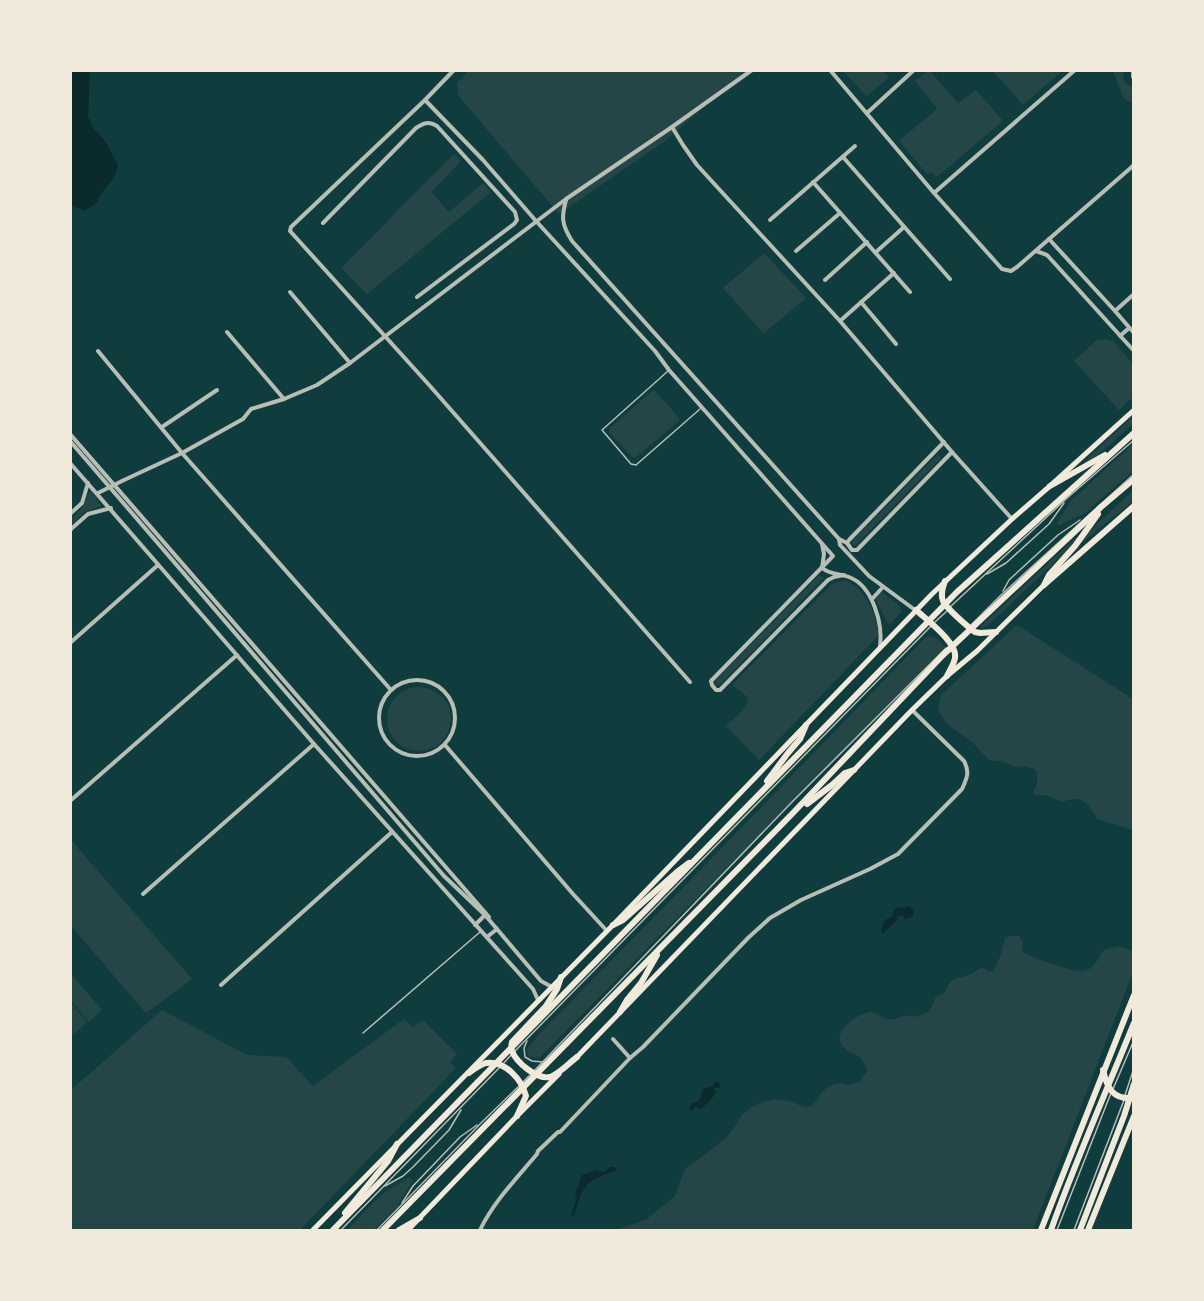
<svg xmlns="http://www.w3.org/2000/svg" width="1204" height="1301" font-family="'Titillium Web',sans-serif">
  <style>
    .green { fill: #244646 }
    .water { fill: #0a2a2b }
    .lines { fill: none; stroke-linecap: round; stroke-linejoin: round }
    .service { stroke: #b8beb3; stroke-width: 1.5 }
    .minor { stroke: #b8beb3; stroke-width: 4 }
    .secondary { stroke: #f1e9da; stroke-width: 5 }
    .primary { stroke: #f1e9da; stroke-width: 6 }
    .trunk { stroke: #f1e9da; stroke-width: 6 }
  </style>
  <rect width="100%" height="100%" fill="#0f3d3e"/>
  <g class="green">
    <path d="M469 70 745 71 665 141 559 214 461 99 458 94 457 83Z"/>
    <path d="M843 71H883L889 77 867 96Z"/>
    <path d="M928 71H930L958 103 976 90 1003 121 938 176 936 177 931 172 927 174 899 141 937 109 915 81Z"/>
    <path d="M993 71H1062L1023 105Z"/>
    <path d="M1113 71H1125C1121 79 1125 84 1133 87V103L1124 99Z"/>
    <path d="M454 154 461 161 431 192 449 212 483 183 491 192 367 294 341 268Z"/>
    <path d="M764 253 805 297V299L764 333H763L723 288Z"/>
    <path d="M1107 339 1113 341 1133 364V397L1119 410 1074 361 1097 340Z"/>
    <path d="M652 391H655L679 418V421L636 457 633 458 609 432 610 428Z"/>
    <path d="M1133 416V424L1098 455 1084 464V463L1090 456Z"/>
    <path d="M1133 444V471L1084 514 1065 522 1059 526 1057 523 1070 502Z"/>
    <path d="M938 454 941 458 855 546 851 542Z"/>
    <path d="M1133 490V501L1083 542 1082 541 1087 534Z"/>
    <path d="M91 491 101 506 85 512 71 525V518L81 509 89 493Z"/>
    <path d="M1076 537 1077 538 1070 548 996 618 987 626 982 628 980 627Z"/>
    <path d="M819 575 823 577V579L720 685 717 686 715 681Z"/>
    <path d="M845 580C865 588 878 616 878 636L759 760 726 726C732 720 753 705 746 696 743 692 738 689 734 687V683L832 584Z"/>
    <path d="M882 592 900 606 901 612 890 624 887 622 875 599Z"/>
    <path d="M1017 625 1133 699V830L1097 819C1088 803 1083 794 1062 802L1046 795H1036L1033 793 1037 783V772L1033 768 1023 766 1015 767 1004 762 989 760 973 743 946 723 938 710 941 695Z"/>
    <path d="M929 636 937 638 945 647 539 1058 529 1056 527 1053V1049L539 1034 677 894 925 638Z"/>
    <circle cx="419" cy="719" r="32"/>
    <path d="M71 840 192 979 146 1013 71 926Z"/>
    <path d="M1011 936H1019L1023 943 1022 952C1032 957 1076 974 1085 971 1095 968 1099 957 1104 950L1120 946 1133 951V972L1033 1230H617L647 1219 675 1196 682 1176 686 1168 702 1157 727 1137 737 1124 741 1116 750 1108 762 1102 775 1099 789 1101 804 1107H809L817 1101 822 1092 828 1087 834 1084 841 1083 851 1085 859 1082 867 1071C863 1050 845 1056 840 1041 836 1029 860 1012 871 1012 877 1013 881 1018 888 1019 898 1021 904 1012 914 1017 928 1013 932 1012 935 998L945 992 950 981 955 979 969 975 981 968 986 969 989 972 993 971 1000 957 1005 938Z"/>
    <path d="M71 974 102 1010 89 1022 71 1001Z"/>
    <path d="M71 1003 87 1022 74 1034 71 1031Z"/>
    <path d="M162 1010 247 1055 286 1057 313 1086 404 1019 413 1027 423 1020 457 1054 450 1062 456 1068 300 1230H71V1090Z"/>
    <path d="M409 1177 413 1180 397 1207 374 1230H347L382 1194Z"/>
  </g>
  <g class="water">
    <path d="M70 71H90L88 117 94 129 106 142 118 165 114 178 104 190 96 203 85 211 73 206 71 203Z"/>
    <path d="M909 906 914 910 913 916 910 918 905 919 902 915 898 916 896 922 885 931 883 935 881 930 885 920 892 917 894 910 897 907 904 908Z"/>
    <path d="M715 1082H718L721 1085 719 1088H714L716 1093 708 1103 700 1109 696 1106 692 1111 689 1110 692 1103C703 1101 699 1097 704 1089L712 1086Z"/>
    <path d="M610 1167H614L617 1170C584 1183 585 1181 574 1216L571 1215 577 1198 575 1194 582 1175 596 1170 605 1172Z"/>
  </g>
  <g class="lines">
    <g class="service">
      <path d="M668 371 602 430 631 464 636 465 700 409"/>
      <path d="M987 574 1006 563 1049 524 1064 503"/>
      <path d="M1003 591 1009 580 1058 535 1080 520"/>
      <path d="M950 607 1066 499 1134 440"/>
      <path d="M935 622 947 611"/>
      <path d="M970 626 1001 595 1134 474"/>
      <path d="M363 1033 480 932"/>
      <path d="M527 1041 524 1048 525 1057 532 1061 543 1062"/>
      <path d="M515 1051 932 625"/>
      <path d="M503 1064 512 1054"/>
      <path d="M533 1072 792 802 946 648"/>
      <path d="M523 1082 530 1075"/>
      <path d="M1113 1089 1134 1040"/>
      <path d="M1125 1095 1134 1068"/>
      <path d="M385 1186 403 1176 413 1167 449 1130 461 1110"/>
      <path d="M402 1203 413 1186 460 1137 477 1125"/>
      <path d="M341 1230 500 1067"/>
      <path d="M377 1230 481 1123 519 1086"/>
      <path d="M1057 1230 1111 1093"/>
      <path d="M1074 1230 1124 1100"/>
    </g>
    <g class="minor">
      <path d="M454 70 425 100 291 227 290 231 430 386 690 682"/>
      <path d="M830 70 934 193 1002 269 1011 271 1017 267 1134 165"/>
      <path d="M1133 70V77"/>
      <path d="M425 100 483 160 536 221 655 351 669 370 833 556 711 681 712 685 716 690H720L828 580 834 577 844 575"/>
      <path d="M867 113 914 70"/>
      <path d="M672 127 683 145 697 165 840 321 952 452 1012 519"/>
      <path d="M843 157 950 279"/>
      <path d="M813 182 910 292"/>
      <path d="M934 193 1075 70"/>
      <path d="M566 200C561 218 562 225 572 241L839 539"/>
      <path d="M770 220 855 146"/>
      <path d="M323 223 416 128C423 123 429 121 437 126L515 212 517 220 514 224 417 297"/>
      <path d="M1049 239 1115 311 1134 333"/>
      <path d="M796 251 840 213"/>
      <path d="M1036 251 1047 255 1134 351"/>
      <path d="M876 252 904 227"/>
      <path d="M825 280 867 242"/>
      <path d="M290 292 350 363"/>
      <path d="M861 302 896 344"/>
      <path d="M1115 311 1134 294"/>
      <path d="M840 321 894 273"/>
      <path d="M227 332 284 399"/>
      <path d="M1120 336 1129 328"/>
      <path d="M98 351 182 453 391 690"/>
      <path d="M162 427 217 390"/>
      <path d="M70 434 489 917"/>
      <path d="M70 441 444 876 485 915 541 981 552 987"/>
      <path d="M944 442 849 540 847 543 852 550H857L952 452"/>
      <path d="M70 463 314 744 533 989 538 1000"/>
      <path d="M98 493 122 481 182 453 243 419 251 409 284 399 317 385 350 363 566 199 672 127 752 70"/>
      <path d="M70 514 82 503 88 483"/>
      <path d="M70 530 88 514 111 508"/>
      <path d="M847 543 839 539 840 545 869 576 915 610"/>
      <path d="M822 544 824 554 822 568C831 575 839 573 849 577 873 586 883 624 880 647"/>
      <path d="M872 599 883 587"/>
      <path d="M70 643 158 565"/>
      <circle cx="417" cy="718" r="38"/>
      <path d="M445 745 573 894 607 931"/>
      <path d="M70 801 237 655"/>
      <path d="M143 894 314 744"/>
      <path d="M475 925 485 915"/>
      <path d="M487 937 497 929 496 928"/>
      <path d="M221 985 392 832"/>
      <path d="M613 1039 630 1058"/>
      <path d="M480 1230C494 1201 517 1178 537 1154L538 1151 558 1132H560L630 1058 643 1047 749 937 770 918 801 900 870 869 898 854 962 789C967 778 970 772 964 761L912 710"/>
    </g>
    <g class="secondary">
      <path d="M574 1060 912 710 947 676 977 651 1044 585"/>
      <path d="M313 1230 613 925 932 594 1012 519 1050 486 1134 410"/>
      <path d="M408 1230 517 1116 559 1074"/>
    </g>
    <g class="primary">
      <path d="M1045 584 1134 506"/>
      <path d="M1041 1230 1134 995"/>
      <path d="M1088 1230 1134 1116"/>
    </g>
    <g class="trunk">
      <path d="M1050 486 1105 455"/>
      <path d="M945 581C943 587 940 594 943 601 946 608 968 627 975 632L980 633 996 632"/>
      <path d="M1044 585 1049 575 1075 546 1098 514"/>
      <path d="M916 610C927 620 958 643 955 658 954 664 950 670 947 676"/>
      <path d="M767 781 788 753 800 739 806 725"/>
      <path d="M807 804 832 785 845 773 854 770"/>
      <path d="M613 925 623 920 677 872 689 863"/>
      <path d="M561 977 557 989 546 1006 512 1042C511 1046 511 1048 512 1051 516 1062 537 1080 550 1077 559 1074 569 1063 577 1057"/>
      <path d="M620 1012 627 1000 641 983 657 955"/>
      <path d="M1103 1070C1107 1088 1113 1100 1133 1098"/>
      <path d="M469 1073C474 1069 480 1065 486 1063 505 1060 522 1080 526 1096L517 1116"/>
      <path d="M345 1213 388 1161 397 1144"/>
      <path d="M333 1230 957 592 1134 433"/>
      <path d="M383 1230 792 814 943 655 1101 507 1134 479"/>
      <path d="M399 1230 420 1218"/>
      <path d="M1051 1230C1076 1160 1106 1092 1134 1023"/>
      <path d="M1080 1230 1124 1116 1134 1084"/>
    </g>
  </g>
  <rect width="1204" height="1301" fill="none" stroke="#f1e9da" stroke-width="144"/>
</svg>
